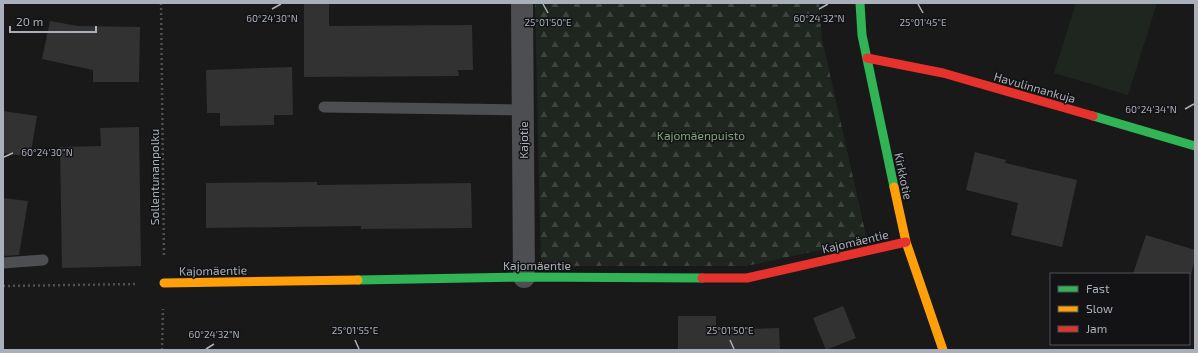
<svg xmlns="http://www.w3.org/2000/svg" width="1198" height="353" font-family="'Exo 2',sans-serif">
  <style>
    .forest { fill: url(#forest-firs) }
    .garden { fill: #1f261f }
    .building { fill: #323233 }
    .lines { fill: none; stroke-linecap: round; stroke-linejoin: round }
    .path { stroke: #4f5054; stroke-width: 2.5; stroke-dasharray: 2 3; stroke-linecap: butt }
    .lane { stroke: #4d4e52; stroke-width: 11 }
    .street { stroke: #4d4e52; stroke-width: 22 }
    .fast { stroke: #30b455; stroke-width: 9 }
    .slow { stroke: #ff9f0a; stroke-width: 9 }
    .jam { stroke: #e5322d; stroke-width: 9 }
    .ticks { fill: none; stroke: #aab0ba; stroke-width: 1.5 }
    .labels { text-anchor: middle; dominant-baseline: central; stroke-width: 3; stroke-linejoin: round; paint-order: stroke }
    .street-label { font-size: 12px; fill: #aab0ba; stroke: #131315 }
    .park-label { font-size: 12px; fill: #81a481; stroke: #131315 }
    .ticks-label { font-size: 10px; text-anchor: middle; fill: #aab0ba; stroke: #131315; stroke-width: 3; stroke-linejoin: round; paint-order: stroke }
  </style>
  <defs>
    <pattern id="forest-firs" width="22" height="20" patternUnits="userSpaceOnUse"><rect width="22" height="20" fill="#1f261f"/><path d="M5 1l3.5 6h-7zM16 11l3.5 6h-7z" fill="#3d433d"/></pattern>
  </defs>
  <rect width="100%" height="100%" fill="#191919"/>
  <path class="forest" d="M535 3H819L822 39 867 240 746 266H541Z"/>
  <path class="garden" d="M1076 3H1157L1128 95 1054 73Z"/>
  <g class="building">
    <path d="M304 3H329V26L472 25 473 70H458L459 76 304 77Z"/>
    <path d="M50 21 78 26 140 27 139 82H93V70L42 59Z"/>
    <path d="M292 67 293 115H274V125L220 126V113H207L206 70Z"/>
    <path d="M3 111 37 116 30 157 3 153Z"/>
    <path d="M139 127 141 266 62 268 60 147 101 146 100 128Z"/>
    <path d="M975 152 1006 160 1005 163 1077 180 1062 247 1011 235 1018 203 966 190Z"/>
    <path d="M317 182V185L471 183 472 228 361 229V226L206 228V183Z"/>
    <path d="M3 198 28 201 19 255 3 256Z"/>
    <path d="M1146 235 1195 250V260L1191 274H1133Z"/>
    <path d="M843 306 856 338 826 350 813 318Z"/>
    <path d="M678 316H716V330L779 328 780 350H678Z"/>
  </g>
  <g class="lines">
    <g class="path">
      <path d="M161 3 164 258"/>
      <path d="M3 286 138 284"/>
      <path d="M162 350 163 309"/>
    </g>
    <g class="lane">
      <path d="M324 107 523 110"/>
      <path d="M3 263 43 260"/>
    </g>
    <path class="street" d="M522 3 524 277"/>
    <g class="fast">
      <path d="M860 3 862 35 894 187"/>
      <path d="M1093 116 1195 146"/>
      <path d="M358 280 524 277 702 278"/>
    </g>
    <g class="slow">
      <path d="M894 187 906 242 943 350"/>
      <path d="M164 283 358 280"/>
    </g>
    <g class="jam">
      <path d="M867 58 943 73 1093 116"/>
      <path d="M702 278H747L906 242"/>
    </g>
  </g>
  <path class="ticks" d="M543 4 548 13M918 4 923 13M272 9 281 4M819 9 828 4M1185 109 1194 104M4 157 13 153M355 340 359 349M730 340 734 349M206 349 214 344"/>
  <g class="labels">
    <g class="street-label">
      <text transform="translate(1035 87) rotate(16)">Havulinnankuja</text>
      <text transform="translate(523 140) rotate(-90)">Kajotie</text>
      <text transform="translate(904 176) rotate(78)">Kirkkotie</text>
      <text transform="translate(154 177) rotate(-90)">Sollentunanpolku</text>
      <text transform="translate(855 241) rotate(-13)">Kajomäentie</text>
      <text x="537" y="265">Kajomäentie</text>
      <text transform="translate(213 270) rotate(-1)">Kajomäentie</text>
    </g>
    <g class="park-label">
      <text x="701" y="135">Kajomäenpuisto</text>
    </g>
  </g>
  <g class="ticks-label">
    <text x="272" y="22">60°24'30"N</text>
    <text x="819" y="22">60°24'32"N</text>
    <text x="548" y="26">25°01'50"E</text>
    <text x="923" y="26">25°01'45"E</text>
    <text x="1151" y="113">60°24'34"N</text>
    <text x="47" y="156">60°24'30"N</text>
    <text x="355" y="334">25°01'55"E</text>
    <text x="730" y="334">25°01'50"E</text>
    <text x="214" y="338">60°24'32"N</text>
  </g>
  <rect width="1198" height="353" fill="none" stroke="#aab0ba" stroke-width="8"/>
  <rect x="1050" y="273" width="140" height="72" fill="#131315" stroke="#4f5257"/>
  <rect x="1058" y="286" width="20" height="6" fill="#30b455" stroke="#4f5257"/>
  <text x="1086" y="293" font-size="12" fill="#aab0ba">Fast</text>
  <rect x="1058" y="306" width="20" height="6" fill="#ff9f0a" stroke="#4f5257"/>
  <text x="1086" y="313" font-size="12" fill="#aab0ba">Slow</text>
  <rect x="1058" y="326" width="20" height="6" fill="#e5322d" stroke="#4f5257"/>
  <text x="1086" y="333" font-size="12" fill="#aab0ba">Jam</text>
  <path d="M10 26v6h86v-6" fill="none" stroke="#aab0ba" stroke-width="2"/>
  <text x="16" y="26" font-size="12" fill="#aab0ba" stroke="#131315" stroke-width="3" paint-order="stroke">20 m</text>
</svg>
